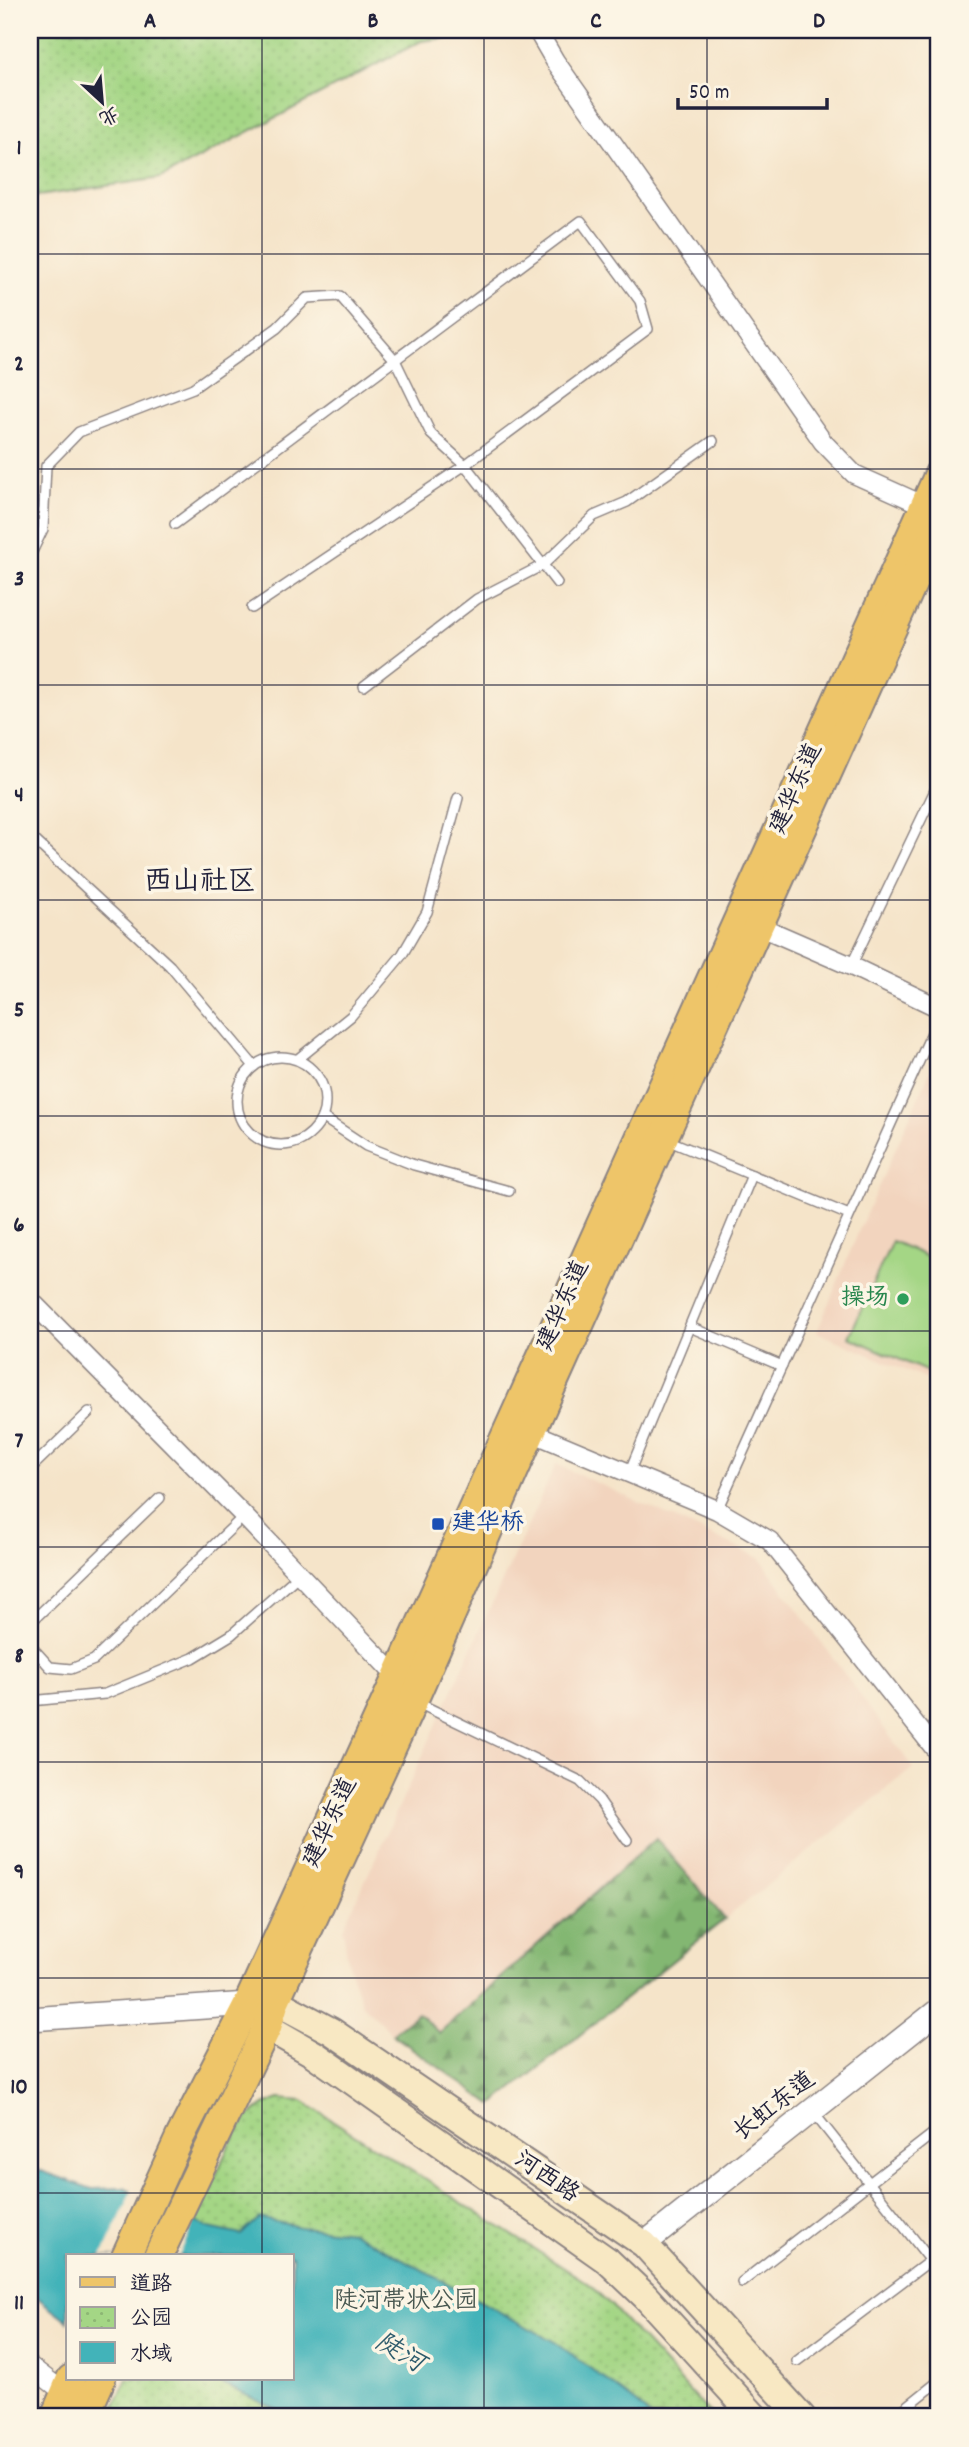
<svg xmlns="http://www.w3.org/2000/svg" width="969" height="2447" font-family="Dekko,'LXGW WenKai TC',sans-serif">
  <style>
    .built { fill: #f2d4be }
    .grass { fill: #a4d685; stroke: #637c60; stroke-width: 2 }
    .forest { fill: url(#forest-firs); stroke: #526c56; stroke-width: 2 }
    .park { fill: url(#park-dots); stroke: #637c60; stroke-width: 2 }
    .water { fill: #42b3b9; stroke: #326a7a; stroke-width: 2 }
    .pier { fill: #f5e4c9 }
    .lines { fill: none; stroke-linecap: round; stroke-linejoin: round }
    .service-casing { stroke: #8c8382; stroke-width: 12 }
    .minor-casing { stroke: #8c8382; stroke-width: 21 }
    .tertiary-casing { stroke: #8c8382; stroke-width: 26 }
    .secondary-casing { stroke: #8c8382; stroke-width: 30 }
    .primary-casing { stroke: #8c8382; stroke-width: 32 }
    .service { stroke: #fff; stroke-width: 9 }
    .minor { stroke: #fff; stroke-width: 18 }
    .tertiary { stroke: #fff; stroke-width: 23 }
    .secondary { stroke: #f8e8c3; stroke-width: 26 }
    .primary { stroke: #eec569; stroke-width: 28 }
    .grid { fill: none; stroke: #22223b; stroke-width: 2; stroke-opacity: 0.55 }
    .leisure-dot { fill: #2e9e5b; stroke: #fcf5e5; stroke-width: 2.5 }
    .transit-dot { fill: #1a4fb4; stroke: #fcf5e5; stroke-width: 2.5 }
    .labels { text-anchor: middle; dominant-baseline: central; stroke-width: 7; stroke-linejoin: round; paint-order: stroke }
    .street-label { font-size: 24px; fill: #22223b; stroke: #fcf5e5 }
    .leisure-label { font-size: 24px; fill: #27864d; stroke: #fcf5e5; text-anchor: end }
    .transit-label { font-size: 24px; fill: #164399; stroke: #fcf5e5; text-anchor: start }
    .park-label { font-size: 24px; fill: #495851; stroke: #fcf5e5 }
    .water-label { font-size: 26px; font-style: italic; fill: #2f5c6d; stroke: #fcf5e5 }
    .quarter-label { font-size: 28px; fill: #22223b; stroke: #fcf5e5 }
    .neatline { fill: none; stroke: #22223b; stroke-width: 2.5 }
    .grid-label { font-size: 23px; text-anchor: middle; font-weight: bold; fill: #22223b }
  </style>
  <defs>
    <pattern id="forest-firs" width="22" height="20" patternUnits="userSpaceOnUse" patternTransform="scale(1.75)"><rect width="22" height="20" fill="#83b772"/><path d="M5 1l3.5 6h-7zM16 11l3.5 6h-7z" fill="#6b945f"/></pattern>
    <pattern id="park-dots" width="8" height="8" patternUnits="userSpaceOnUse" patternTransform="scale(1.75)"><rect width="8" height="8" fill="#a4d685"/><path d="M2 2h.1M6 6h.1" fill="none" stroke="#8db774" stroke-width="1.8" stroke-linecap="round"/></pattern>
  </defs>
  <rect width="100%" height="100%" fill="#fcf5e5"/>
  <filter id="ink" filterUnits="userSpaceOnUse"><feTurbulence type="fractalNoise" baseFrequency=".0143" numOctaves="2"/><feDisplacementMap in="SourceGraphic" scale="14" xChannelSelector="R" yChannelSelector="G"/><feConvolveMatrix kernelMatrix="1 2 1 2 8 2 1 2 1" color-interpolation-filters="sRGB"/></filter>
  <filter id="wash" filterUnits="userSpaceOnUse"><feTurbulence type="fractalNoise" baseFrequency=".00686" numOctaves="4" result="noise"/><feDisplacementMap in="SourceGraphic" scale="28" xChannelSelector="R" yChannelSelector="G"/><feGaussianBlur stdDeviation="1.57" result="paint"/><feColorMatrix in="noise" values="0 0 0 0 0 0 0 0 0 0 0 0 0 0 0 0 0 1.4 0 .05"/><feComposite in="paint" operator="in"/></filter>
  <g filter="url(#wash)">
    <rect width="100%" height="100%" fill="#f5e4c9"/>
    <g class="built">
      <path d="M939 1052V1385L817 1332 862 1223Z"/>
      <path d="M556 1464 760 1558 913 1768 725 1919 656 1839 438 2033 418 2014 392 2034 362 2004 349 1967 343 1929Z"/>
    </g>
    <path class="grass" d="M892 1241 939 1262V1377L849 1337Z"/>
    <path class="forest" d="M656 1838 725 1919 492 2105 392 2034 418 2013 439 2033Z"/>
    <g class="park">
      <path d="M30 30H476L463 36 421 41 161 178 30 197Z"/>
      <path d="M279 2099 302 2101 586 2282 611 2305 713 2417H110L127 2379H292V2256H181L229 2145 248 2117 264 2105Z"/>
    </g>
    <path class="water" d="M30 2167 92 2189 124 2188 209 2228 241 2235 259 2218 300 2227 353 2232 555 2342 639 2405 650 2417H292L212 2379H292V2256H68V2321L30 2292Z"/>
    <path class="pier" d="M133 2189 196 2218 179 2256H102Z"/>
  </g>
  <g filter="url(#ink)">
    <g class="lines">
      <g class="service-casing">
        <g id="service">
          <path d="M175 524 581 221 640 301 648 329 465 465 252 608"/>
          <path d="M30 556 43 529 46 466 79 432 193 388 277 328 307 298 340 296 395 360 431 434 465 465 557 583"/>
          <path d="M364 686 477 599 543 565 594 516 627 502 713 441"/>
          <path d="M30 836 170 966 254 1066"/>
          <path d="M851 966 939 782"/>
          <circle cx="281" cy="1101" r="44"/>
          <path d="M298 1059 351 1016 402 955 427 912 458 798"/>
          <path d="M322 1117 366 1146 414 1165 509 1191"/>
          <path d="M667 1140 849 1215"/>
          <path d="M690 1327 782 1366"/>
          <path d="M30 1469 89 1412"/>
          <path d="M629 1473 752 1175"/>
          <path d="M717 1510 939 1017"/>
          <path d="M30 1623 160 1498"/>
          <path d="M30 1645 50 1667 71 1669 94 1660 244 1516"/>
          <path d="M30 1701 105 1694 193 1658 231 1635 300 1574"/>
          <path d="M418 1703 580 1781 599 1800 627 1840"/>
          <path d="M813 2112 939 2271"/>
          <path d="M742 2282 939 2129"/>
          <path d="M797 2361 939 2254"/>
          <path d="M894 2417 939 2381"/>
        </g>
      </g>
      <g class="minor-casing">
        <g id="minor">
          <path d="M537 30 555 61 823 442 854 474 934 510"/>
          <path d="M759 926 851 966 939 1008"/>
          <path d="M30 1300 244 1516 401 1681"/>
          <path d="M531 1432 717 1510 770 1541 939 1754"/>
          <path d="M30 2366 65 2393"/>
        </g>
      </g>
      <g class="tertiary-casing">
        <g id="tertiary">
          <path d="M30 2019 248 2004"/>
          <path d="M644 2244 939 2010"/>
        </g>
      </g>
      <g class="secondary-casing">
        <g id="secondary">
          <path d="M253 2004 275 2001 331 2031 644 2244 802 2417"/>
          <path d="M253 2011 267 2027 314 2054 608 2261 645 2296 755 2417"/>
        </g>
      </g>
      <g class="primary-casing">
        <g id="primary">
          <path d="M126 2256 181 2135 248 2004 398 1675 939 474"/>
          <path d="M158 2256 267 2027 275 2001 413 1701 531 1432 939 524"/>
          <path d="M55 2417 71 2379"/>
          <path d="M84 2417 101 2379"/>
        </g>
      </g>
      <use href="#service" class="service"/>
      <use href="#minor" class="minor"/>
      <use href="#tertiary" class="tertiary"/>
      <use href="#secondary" class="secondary"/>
      <use href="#primary" class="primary"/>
    </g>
  </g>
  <path class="grid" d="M262 30V2256M484 30V2417M707 30V2417M30 254H939M30 469H939M30 685H939M30 900H939M30 1116H939M30 1331H939M30 1547H939M30 1762H939M30 1978H939M30 2193H939M262 2379V2417"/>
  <circle class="leisure-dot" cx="903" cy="1299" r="7"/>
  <rect class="transit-dot" x="431" y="1517" width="14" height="14" rx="3.5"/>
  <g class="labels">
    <g class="street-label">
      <text transform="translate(797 789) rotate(-66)">建华东道</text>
      <text transform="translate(564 1306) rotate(-66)">建华东道</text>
      <text transform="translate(331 1823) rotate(-65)">建华东道</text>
      <text transform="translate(775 2107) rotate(-38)">长虹东道</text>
      <text transform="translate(546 2178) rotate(34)">河西路</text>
    </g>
    <g class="leisure-label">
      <text x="889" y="1299">操场</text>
    </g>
    <g class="transit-label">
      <text x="452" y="1524">建华桥</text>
    </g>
    <g class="park-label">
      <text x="406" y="2302">陡河带状公园</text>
    </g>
    <g class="water-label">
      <text transform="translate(399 2354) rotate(31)">陡河</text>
    </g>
    <g class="quarter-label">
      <text x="200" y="884">西山社区</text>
    </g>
  </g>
  <rect width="969" height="2447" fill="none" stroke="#fcf5e5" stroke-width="77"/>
  <rect x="66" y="2254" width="228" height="126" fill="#fcf5e5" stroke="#a5a1a1" stroke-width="2"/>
  <rect x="80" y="2277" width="35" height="10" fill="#eec569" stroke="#a5a1a1" stroke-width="2"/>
  <text x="130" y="2290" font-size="21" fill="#22223b">道路</text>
  <rect x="80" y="2307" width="35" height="21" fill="url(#park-dots)" stroke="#a5a1a1" stroke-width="2"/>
  <text x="130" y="2324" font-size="21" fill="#22223b">公园</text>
  <rect x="80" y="2342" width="35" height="21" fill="#42b3b9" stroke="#a5a1a1" stroke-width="2"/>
  <text x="130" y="2360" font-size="21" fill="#22223b">水域</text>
  <g transform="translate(102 102) rotate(154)" stroke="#fcf5e5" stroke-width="5" paint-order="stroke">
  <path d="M0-5L12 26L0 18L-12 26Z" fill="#22223b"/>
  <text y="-10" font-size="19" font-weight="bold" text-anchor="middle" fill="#22223b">北</text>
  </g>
  <path d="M678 98v10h149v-10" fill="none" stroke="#22223b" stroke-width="3.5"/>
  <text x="689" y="98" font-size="21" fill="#22223b" stroke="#fcf5e5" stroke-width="5" paint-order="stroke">50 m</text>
  <rect x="38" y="38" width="892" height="2370" class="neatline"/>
  <g class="grid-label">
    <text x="150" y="27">A</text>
    <text x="373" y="27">B</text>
    <text x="596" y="27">C</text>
    <text x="819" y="27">D</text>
    <text x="19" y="154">1</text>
    <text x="19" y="370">2</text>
    <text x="19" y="585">3</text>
    <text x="19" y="801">4</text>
    <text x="19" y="1016">5</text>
    <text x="19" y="1231">6</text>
    <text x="19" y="1447">7</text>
    <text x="19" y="1662">8</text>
    <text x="19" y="1878">9</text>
    <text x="19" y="2093">10</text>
    <text x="19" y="2309">11</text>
  </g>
</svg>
